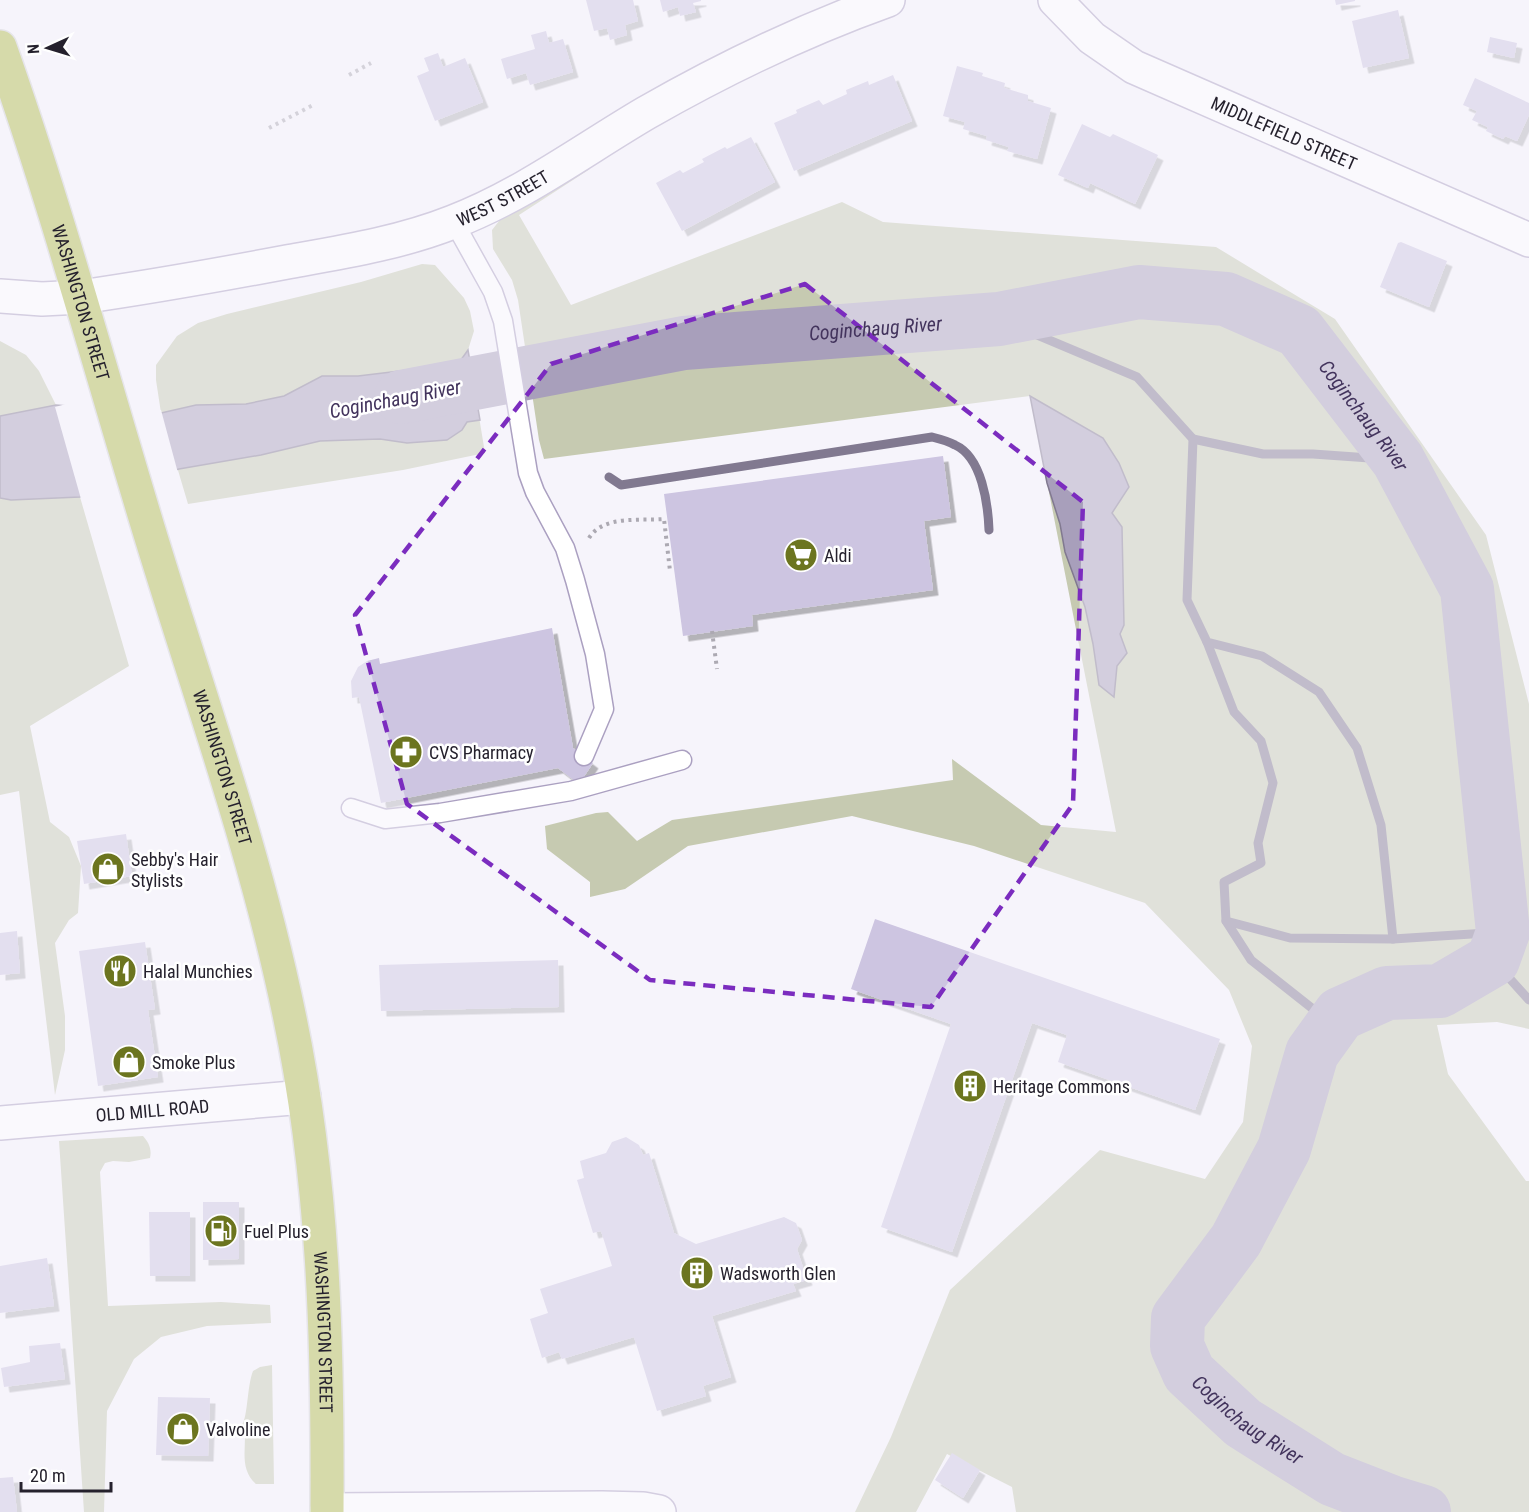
<svg xmlns="http://www.w3.org/2000/svg" width="1529" height="1512" font-family="'Roboto Condensed',sans-serif">
  <style>
    .green { fill: #c6cab1 }
    .water { fill: #a89fbb; stroke: #817990; stroke-width: 1.5 }
    .pier { fill: #f6f4fb }
    .lines { fill: none; stroke-linecap: round; stroke-linejoin: round }
    .stream { stroke: #817990; stroke-width: 9 }
    .river { stroke: #a89fbb; stroke-width: 54 }
    .building { fill: #cdc5e1; filter: url(#shadow) }
    .service-casing { stroke: #aba0c1; stroke-width: 21 }
    .minor-casing { stroke: #aba0c1; stroke-width: 36 }
    .tertiary-casing { stroke: #aba0c1; stroke-width: 36 }
    .secondary-casing { stroke: #aba0c1; stroke-width: 36 }
    .trunk-casing { stroke: #d3d3d5; stroke-width: 36 }
    .path { stroke: #aca9b2; stroke-width: 4; stroke-dasharray: 3 4.5; stroke-linecap: butt }
    .service { stroke: #fff; stroke-width: 18 }
    .minor { stroke: #fff; stroke-width: 33 }
    .tertiary { stroke: #fff; stroke-width: 33 }
    .secondary { stroke: #fff; stroke-width: 33 }
    .trunk { stroke: #afba48; stroke-width: 33 }
    .marked { fill: none; stroke: #7b2cbf; stroke-width: 4.5; stroke-dasharray: 12 8; stroke-linejoin: round }
    .labels { text-anchor: middle; dominant-baseline: central; stroke-width: 5; stroke-linejoin: round; paint-order: stroke }
    .street-label { font-size: 18px; fill: #25212d; stroke: #fff }
    .poi-label { font-size: 18px; fill: #25212d; stroke: #fff; text-anchor: start }
    .water-label { font-size: 20px; font-style: italic; fill: #43345d; stroke: #fff }
  </style>
  <defs>
    <filter id="shadow"><feDropShadow dx="5.5" dy="5.5" stdDeviation="0" flood-color="#0004"/></filter>
  </defs>
  <rect width="100%" height="100%" fill="#f6f4fb"/>
  <g class="green">
    <path d="M590 169 519 215 571 305 842 202 883 222 1216 247 1335 319 1486 535 1529 704V1029L1497 1022 1437 1025 1448 1074 1526 1181H1529V1512H1016L1012 1487 947 1454 916 1512H855L891 1437 950 1290 1100 1150 1205 1179 1243 1122 1252 1046 1229 990 1145 903 974 846 852 816 688 846 625 889 590 897V882L547 849 545 826 596 813 608 812 637 841 672 820 953 780 952 759 1041 825 1116 832 1030 396 544 459 539 440 518 300 512 280 493 249 492 230 503 216 581 170Z"/>
    <path d="M422 264 435 265 464 298 470 311 474 331 468 350 485 453 403 470 188 504 161 413 156 380V365L177 336 198 323 227 314 361 282Z"/>
    <path d="M0 341 26 355 39 371 56 405 80 497 129 666 30 726 50 822 69 837 81 866 78 913 69 920 55 943 65 1016V1050L55 1095 19 791 0 795Z"/>
    <path d="M143 1136C149 1143 152 1149 150 1158L129 1162 113 1161 105 1163 100 1172 108 1306 221 1302 270 1305 271 1323 207 1326 161 1337 134 1359 107 1411 104 1512H84L59 1141Z"/>
    <path d="M272 1365 274 1484H256C241 1471 245 1453 245 1436L209 1434V1423L242 1425C248 1416 247 1386 253 1371L260 1367Z"/>
  </g>
  <g class="water">
    <path d="M468 350 480 420 467 422 462 430 447 440 407 443 380 439 320 441 261 455 179 469 80 497 11 500 0 498V416L56 405 161 413 196 405 246 404 284 396 322 376H358L458 364Z"/>
    <path d="M1030 396 1103 438 1119 463 1129 487 1112 513 1122 527 1124 625 1120 634 1127 653 1117 666 1114 697 1099 685 1093 644 1085 607 1065 552 1060 524 1047 483Z"/>
  </g>
  <path class="pier" d="M70 403 161 410 178 473 81 499 55 407Z"/>
  <g class="lines">
    <g class="stream">
      <path d="M999 319 1137 377 1193 439 1187 600 1207 642 1262 656 1319 692 1357 748 1381 825 1393 939 1503 932"/>
      <path d="M1193 439 1263 454H1313L1398 460"/>
      <path d="M609 477 621 485 932 437C940 439 948 441 955 445 982 457 988 504 989 530"/>
      <path d="M1207 642 1234 712 1261 741 1273 783 1258 843 1261 863 1224 882 1226 921 1251 960 1332 1024"/>
      <path d="M1226 921 1290 938 1393 939"/>
      <path d="M1493 960 1529 1000"/>
    </g>
    <path class="river" id="s1" d="M401 397 684 343 999 319 1139 292 1226 299 1299 331 1398 460 1467 589 1503 932 1493 960 1440 991 1387 993 1340 1014 1312 1053 1284 1149 1236 1240 1178 1318 1177 1346 1189 1373 1243 1423 1332 1479 1391 1502 1424 1512"/>
  </g>
  <g class="building">
    <path d="M586 0H633L638 21 625 25 627 35 610 40 607 28 594 31Z"/>
    <path d="M660 0H701V1L693 3 696 12 680 16 678 7 663 12Z"/>
    <path d="M1335 0H1355V1L1336 5Z"/>
    <path d="M1398 10 1409 58 1363 68 1352 21Z"/>
    <path d="M546 31 549 43 563 39 573 72 530 85 526 73 507 79 501 59 535 49 531 35Z"/>
    <path d="M1490 37 1517 43 1514 58 1487 52Z"/>
    <path d="M438 53 443 67 465 58 483 102 435 121 417 76 429 71 424 58Z"/>
    <path d="M957 66 983 73 982 76 1005 83 1004 88 1028 95V101L1051 108 1037 159 1007 151 1009 147 986 140 987 136 963 129 965 122 943 116Z"/>
    <path d="M893 75 912 121 794 171 774 123 797 113 796 110 819 100 823 105 847 94 846 90 868 81 869 85Z"/>
    <path d="M1475 78 1529 103V115L1517 141 1505 136 1503 139 1486 131 1488 127 1472 120 1477 111 1463 105Z"/>
    <path d="M1082 124 1110 137 1113 134 1158 155 1135 204 1090 183 1088 188 1058 175Z"/>
    <path d="M751 137 775 182 682 231 656 183 680 170 683 173 704 162 702 159 725 147 727 149Z"/>
    <path d="M1401 242 1447 261 1429 307 1380 287 1398 243Z"/>
    <path d="M943 456 951 517 924 521 933 590 752 615 753 626 683 636 664 494Z"/>
    <path d="M552 628 573 748 593 763 579 784 558 768 381 803 359 697 352 698 351 681 358 667 367 661 379 658 380 664Z"/>
    <path d="M126 834 132 876 84 884 77 841Z"/>
    <path d="M875 919 1220 1039 1195 1110 1058 1062 1067 1035 1032 1023 952 1252 881 1227 951 1024 851 989Z"/>
    <path d="M17 931 20 973 0 975V933Z"/>
    <path d="M145 942 155 1009 148 1010 158 1077 98 1086 79 951Z"/>
    <path d="M558 960 559 1007 381 1011 379 965Z"/>
    <path d="M626 1137 639 1145 643 1155 649 1153 674 1233 696 1244 784 1217 796 1223 802 1240 797 1249 807 1280 793 1284 796 1291 712 1316 731 1377 703 1386 706 1396 657 1411 634 1337 562 1359 559 1352 542 1358 530 1319 548 1313 540 1289 612 1266 601 1231 593 1233 577 1180 584 1178 580 1161 606 1153 612 1142Z"/>
    <path d="M203 1202H239V1259L203 1260Z"/>
    <path d="M149 1212H190V1276H150Z"/>
    <path d="M47 1258 54 1306 0 1313V1266Z"/>
    <path d="M60 1343 65 1379 4 1387 1 1368 30 1362 29 1346Z"/>
    <path d="M158 1397 210 1398 208 1456 156 1455Z"/>
    <path d="M952 1453 980 1470 963 1498 935 1480Z"/>
    <path d="M13 1477 17 1512H0V1478Z"/>
  </g>
  <g class="lines">
    <g class="service-casing">
      <g id="service">
        <path d="M454 222 493 292 503 321 528 473 535 492 565 548 575 580 595 654 604 709 584 756"/>
        <path d="M351 808 385 819 440 813 571 791 682 760"/>
      </g>
    </g>
    <g class="minor-casing">
      <g id="minor">
        <path d="M0 296 42 299 81 297"/>
        <path d="M327 1510 602 1508 643 1509 659 1512"/>
      </g>
    </g>
    <g class="tertiary-casing">
      <g id="tertiary">
        <path id="s2" d="M0 1123 304 1097"/>
      </g>
    </g>
    <g class="secondary-casing">
      <g id="secondary">
        <path id="s3" d="M1055 0 1092 38 1134 67 1529 240"/>
        <path id="s4" d="M81 297C150 287 218 275 287 262 343 252 400 243 453 222 523 195 583 150 646 113 723 69 804 30 888 0"/>
      </g>
    </g>
    <g class="trunk-casing">
      <g id="trunk">
        <path id="s5" d="M0 47C53 197 95 351 141 504 191 673 253 840 289 1014 324 1180 328 1343 327 1512"/>
      </g>
    </g>
    <g class="path">
      <path d="M349 75 371 63"/>
      <path d="M269 128 315 104"/>
      <path d="M589 538C603 515 640 521 664 519L670 571"/>
      <path d="M712 631 717 669"/>
    </g>
    <use href="#service" class="service"/>
    <use href="#minor" class="minor"/>
    <use href="#tertiary" class="tertiary"/>
    <use href="#secondary" class="secondary"/>
    <use href="#trunk" class="trunk"/>
  </g>
  <path d="M0 0H1529V1512H0ZM805 284 1083 502 1073 804 931 1007 650 980 407 804 355 615 551 364Z" fill="#f6f4fb" fill-opacity=".55" fill-rule="evenodd"/>
  <path class="marked" d="M805 284 1083 502 1073 804 931 1007 650 980 407 804 355 615 551 364Z"/>
  <defs>
    <g id="supermarket-disc" transform="scale(1.725)"><circle r="9.5" fill="#6c751f" stroke="#fff"/><path d="M-6-5.5h2.5l.6 2H6L4.5 2H-2.5L-4.4-4H-6ZM-1.5 3.2a1.3 1.3 0 1 0 .1 0ZM3 3.2a1.3 1.3 0 1 0 .1 0Z" fill="#fff"/></g>
    <g id="pharmacy-disc" transform="scale(1.725)"><circle r="9.5" fill="#6c751f" stroke="#fff"/><path d="M-2-6h4v4h4v4h-4v4h-4v-4h-4v-4h4Z" fill="#fff"/></g>
    <g id="shop-disc" transform="scale(1.725)"><circle r="9.5" fill="#6c751f" stroke="#fff"/><path d="M-5-2.5h2.3a2.7 3.5 0 0 1 5.4 0H5L5.5 6h-11ZM-1.5-2.5h3a1.5 2.3 0 0 0-3 0Z" fill="#fff"/></g>
    <g id="restaurant-disc" transform="scale(1.725)"><circle r="9.5" fill="#6c751f" stroke="#fff"/><path d="M-5-6h1v4h1v-4h1v4h1v-4h1v5L-1.5 .5V6h-2V.5L-5-1ZM5-6V6H3V1.5H1.5Q1.5-4 5-6Z" fill="#fff"/></g>
    <g id="building-disc" transform="scale(1.725)"><circle r="9.5" fill="#6c751f" stroke="#fff"/><path d="M-4-6H4V6H1V3H-1V6H-4ZM-2.5-4.3h1.7v1.8h-1.7ZM.8-4.3h1.7v1.8H.8ZM-2.5-1h1.7V.8h-1.7ZM.8-1h1.7V.8H.8Z" fill="#fff"/></g>
    <g id="fuel-disc" transform="scale(1.725)"><circle r="9.5" fill="#6c751f" stroke="#fff"/><path d="M-5.5-6h7V0h2V4h1.3V-2.5L3-4.5l.8-.8L6-3V5H2.5V1h-1V6h-7ZM-4.2-4.7v3.2H.2V-4.7Z" fill="#fff"/></g>
  </defs>
  <g fill-rule="evenodd">
    <use href="#supermarket-disc" x="801" y="555"/>
    <use href="#pharmacy-disc" x="406" y="752"/>
    <use href="#shop-disc" x="108" y="869"/>
    <use href="#restaurant-disc" x="120" y="971"/>
    <use href="#shop-disc" x="129" y="1062"/>
    <use href="#building-disc" x="970" y="1086"/>
    <use href="#fuel-disc" x="221" y="1231"/>
    <use href="#building-disc" x="697" y="1273"/>
    <use href="#shop-disc" x="183" y="1429"/>
  </g>
  <g class="labels">
    <g class="street-label">
      <text stroke="none"><textPath href="#s3" startOffset="268">MIDDLEFIELD STREET</textPath></text>
      <text stroke="none"><textPath href="#s4" startOffset="435">WEST STREET</textPath></text>
      <text stroke="none"><textPath href="#s5" startOffset="268">WASHINGTON STREET</textPath></text>
      <text stroke="none"><textPath href="#s5" startOffset="754">WASHINGTON STREET</textPath></text>
      <text stroke="none"><textPath href="#s2" startOffset="153">OLD MILL ROAD</textPath></text>
      <text stroke="none"><textPath href="#s5" startOffset="1330">WASHINGTON STREET</textPath></text>
    </g>
    <g class="poi-label">
      <text x="824" y="555">Aldi</text>
      <text x="429" y="752">CVS Pharmacy</text>
      <text x="131" y="859">Sebby's Hair<tspan x="131" dy="21">Stylists</tspan></text>
      <text x="143" y="971">Halal Munchies</text>
      <text x="152" y="1062">Smoke Plus</text>
      <text x="993" y="1086">Heritage Commons</text>
      <text x="244" y="1231">Fuel Plus</text>
      <text x="720" y="1273">Wadsworth Glen</text>
      <text x="206" y="1429">Valvoline</text>
    </g>
    <g class="water-label">
      <text stroke="none"><textPath href="#s1" startOffset="480">Coginchaug River</textPath></text>
      <text transform="translate(395 399) rotate(-11)">Coginchaug River</text>
      <text stroke="none"><textPath href="#s1" startOffset="1020">Coginchaug River</textPath></text>
      <text stroke="none"><textPath href="#s1" startOffset="2244">Coginchaug River</textPath></text>
    </g>
  </g>
  <g transform="translate(48 48) rotate(266)" stroke="#ffffff" stroke-width="4.5" paint-order="stroke">
  <path d="M0-4.5L10 22L0 15L-10 22Z" fill="#25212d"/>
  <text y="-9" font-size="16" font-weight="bold" text-anchor="middle" fill="#25212d">N</text>
  </g>
  <path d="M21 1482v9h90v-9" fill="none" stroke="#25212d" stroke-width="3"/>
  <text x="30" y="1482" font-size="18" fill="#25212d" stroke="#ffffff" stroke-width="4.5" paint-order="stroke">20 m</text>
</svg>
